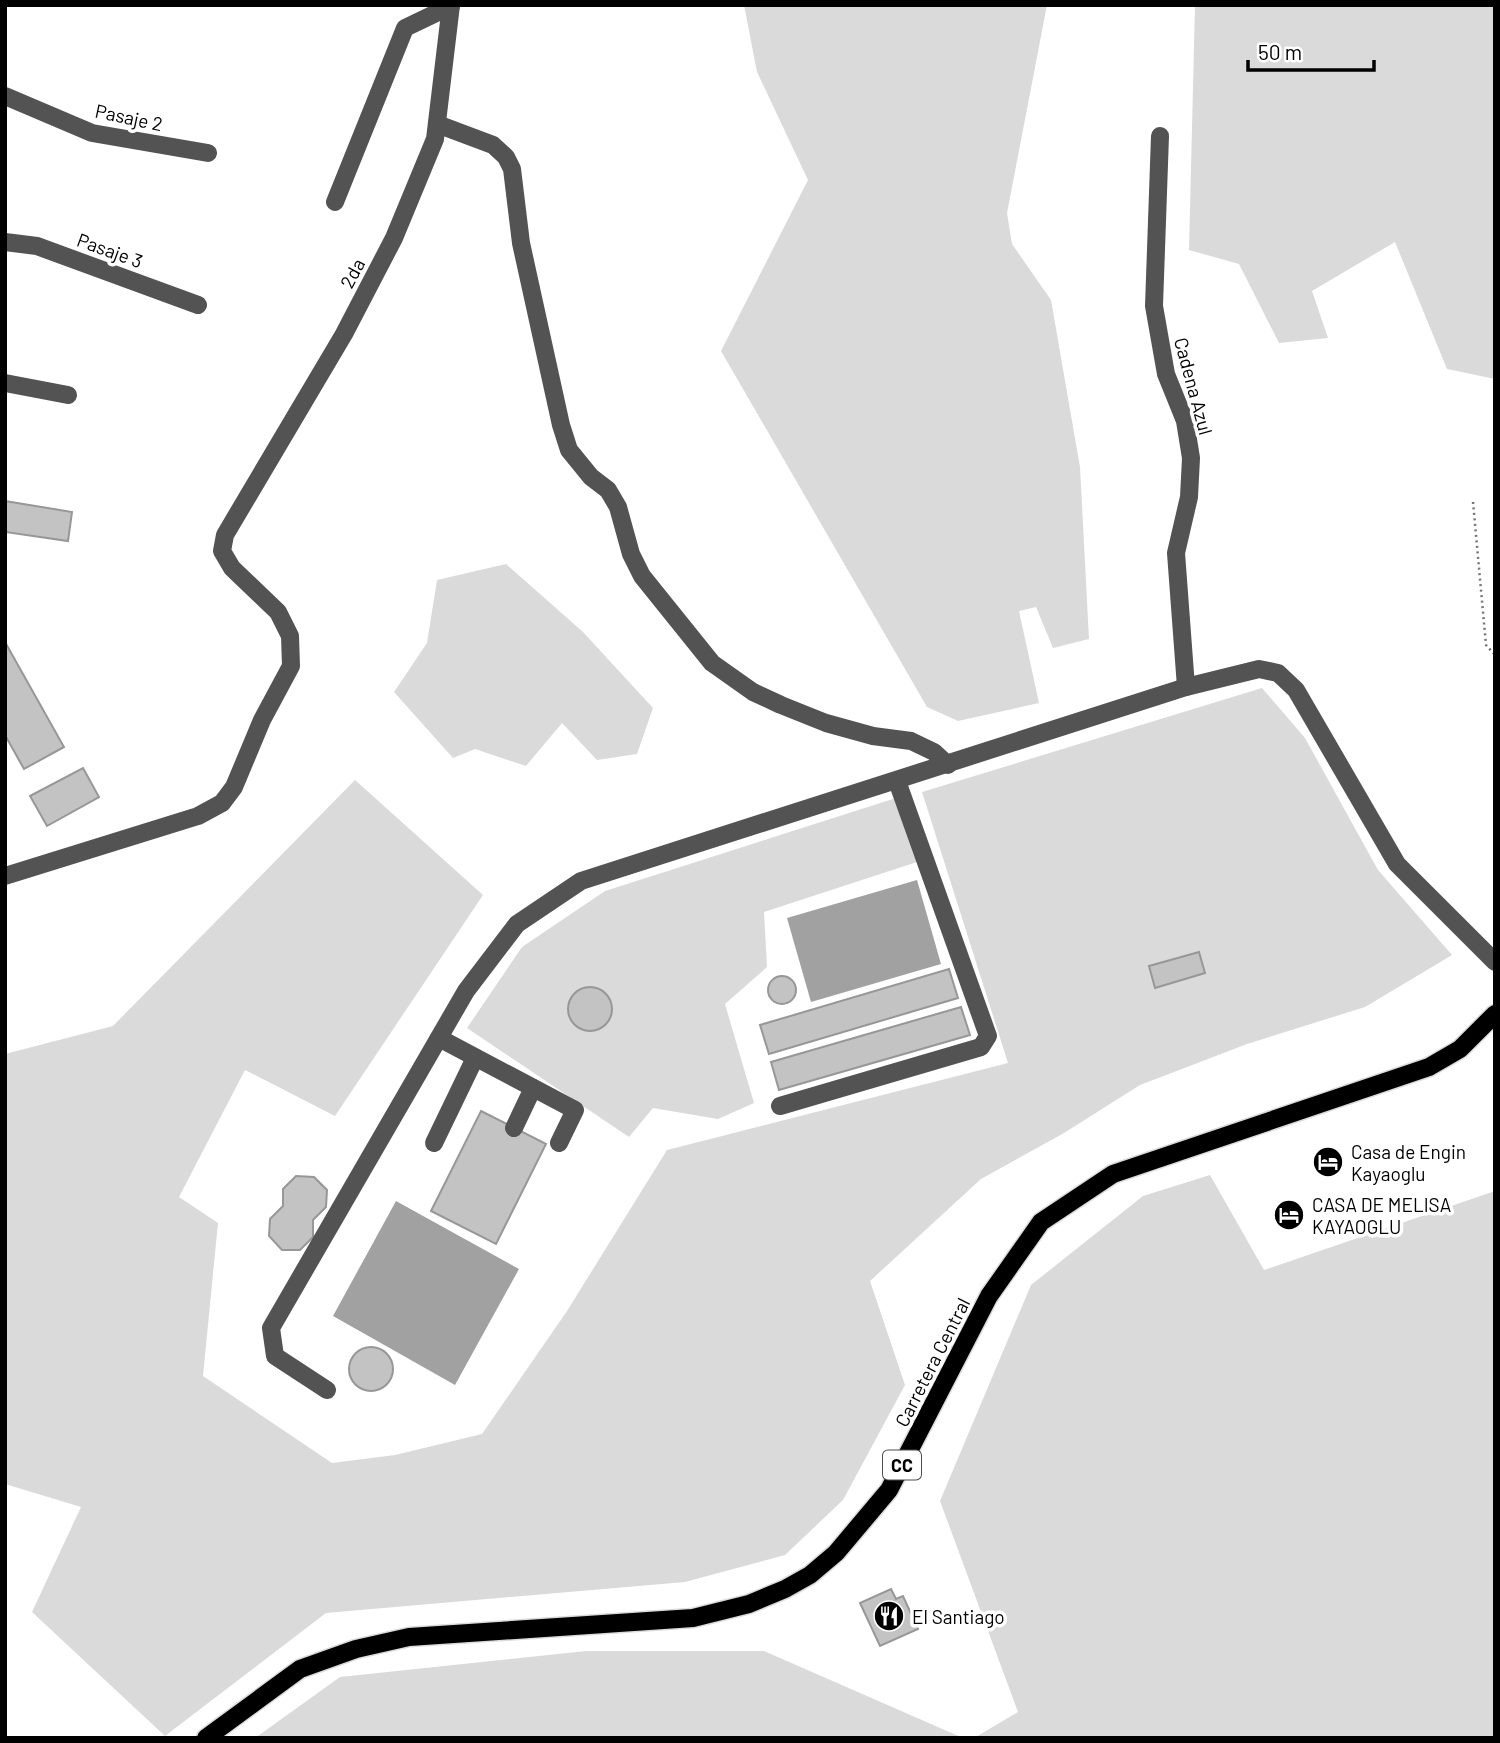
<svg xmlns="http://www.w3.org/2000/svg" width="1500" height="1743" font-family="Barlow,sans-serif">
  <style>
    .green { fill: #dadada }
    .water { fill: #a1a1a1 }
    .building { fill: #c3c3c3; stroke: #979797; stroke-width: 2 }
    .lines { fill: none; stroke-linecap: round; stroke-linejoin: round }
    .major-casing { stroke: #dbdbdb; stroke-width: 21 }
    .path { stroke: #757575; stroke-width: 2.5; stroke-dasharray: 2 3.5; stroke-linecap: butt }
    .minor { stroke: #535353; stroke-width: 18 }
    .major { stroke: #000; stroke-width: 18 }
    .labels { text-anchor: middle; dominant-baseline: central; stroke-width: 7; stroke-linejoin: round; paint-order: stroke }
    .shield { fill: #fff; stroke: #4c4c4c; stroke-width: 2 }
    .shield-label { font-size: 18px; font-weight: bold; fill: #000 }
    .street-label { font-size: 19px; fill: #000; stroke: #fff }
    .poi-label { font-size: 19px; fill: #000; stroke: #fff; text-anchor: start }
  </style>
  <rect width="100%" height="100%" fill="#fff"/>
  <g class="green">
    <path d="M744 5H1047L1007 213 1012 244 1051 300 1080 467 1089 639 1053 648 1036 607 1019 611 1039 703 958 721 927 707 721 351 808 180 757 72Z"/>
    <path d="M1195 5H1495V379L1447 369 1395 242 1312 291 1328 338 1279 343 1239 264 1189 250Z"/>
    <path d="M506 564 583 632 653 708 637 754 597 760 562 723 526 766 475 749 453 758 394 692 427 643 437 580Z"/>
    <path d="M1262 688 1305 738 1378 870 1452 955 1365 1007 1247 1044 1140 1085 1064 1133 981 1179 870 1281 905 1385 843 1500 785 1555 685 1582 326 1613 165 1736 32 1612 81 1507 5 1484V1054L113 1026 355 780 483 895 335 1116 245 1070 179 1197 218 1223 203 1376 332 1463 395 1455 482 1434 567 1311 667 1150 1008 1063 922 792Z"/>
    <path d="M896 798 917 862 764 912 767 967 725 1004 754 1103 718 1119 653 1108 629 1137 467 1028 522 947 605 891Z"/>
    <path d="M1210 1175 1264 1270 1495 1191V1738H974L1018 1712 940 1501 1031 1285 1143 1196Z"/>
    <path d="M586 1651H764L963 1738H255L340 1677Z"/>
  </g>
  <g class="water">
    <path d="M917 880 941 964 811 1002 787 918Z"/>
    <path d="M396 1201 519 1269 455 1385 333 1316Z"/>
  </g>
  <g class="building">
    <path d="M5 501 72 512 68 541 5 532Z"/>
    <path d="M5 642 64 747 24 769 5 735Z"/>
    <path d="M83 768 99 797 47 826 30 796Z"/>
    <path d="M1199 952 1205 973 1155 988 1149 966Z"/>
    <path d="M949 969 958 998 769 1054 760 1025Z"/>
    <circle cx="782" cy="990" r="14"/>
    <circle cx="590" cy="1009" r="22"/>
    <path d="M961 1007 970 1035 779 1090 771 1062Z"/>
    <path d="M481 1111 546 1144 496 1244 431 1211Z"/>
    <path d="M296 1176 314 1177 327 1190 326 1207 313 1220V1237L300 1250H282L269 1236 270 1219 283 1206V1189Z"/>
    <circle cx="371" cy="1369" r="22"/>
    <path d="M891 1589 896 1599 903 1596 918 1629 880 1646 860 1603Z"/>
  </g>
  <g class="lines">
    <g class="major-casing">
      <path id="major" d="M206 1738 300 1669 356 1649 409 1637 693 1618 749 1604 785 1589 810 1575 836 1553 889 1490 989 1296 1041 1222 1113 1174 1429 1067 1460 1049 1495 1014"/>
    </g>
    <path class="path" d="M1473 502 1486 645 1495 655"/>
    <g class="minor">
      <path d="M5 96 92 133 208 153"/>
      <path d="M437 124 493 145 506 157 512 169 521 243 561 425 569 450 591 477 608 490 618 507 631 554 642 576 712 663 753 692 781 705 826 723 873 736 911 741 934 752 948 765"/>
      <path d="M1160 136 1154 306 1166 374 1185 421 1191 458 1189 497 1176 553 1186 687"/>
      <path d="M335 202 405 28 451 6"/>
      <path d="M5 242 37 246 198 305"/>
      <path d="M5 383 68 395"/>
      <path d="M5 876 198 816 222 803 234 787 262 720 291 666 290 636 278 612 232 568 222 551 225 535 344 334 394 238 435 139 451 5"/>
      <path d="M439 1038 575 1110 559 1143"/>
      <path d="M780 1106 981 1047 988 1036 897 781"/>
      <path d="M514 1128 533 1088"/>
      <path d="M434 1143 475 1058"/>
      <path d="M327 1390 275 1356 271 1328 466 991 517 924 581 881 1186 687 1259 669 1278 673 1296 690 1397 864 1495 962"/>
    </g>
    <use href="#major" class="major"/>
  </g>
  <defs>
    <g id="hotel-disc" transform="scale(1.575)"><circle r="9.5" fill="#000" stroke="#fff"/><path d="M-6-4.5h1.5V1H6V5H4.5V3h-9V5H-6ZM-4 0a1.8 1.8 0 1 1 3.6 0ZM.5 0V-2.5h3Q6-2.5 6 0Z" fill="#fff"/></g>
    <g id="restaurant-disc" transform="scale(1.575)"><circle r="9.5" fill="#000" stroke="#fff"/><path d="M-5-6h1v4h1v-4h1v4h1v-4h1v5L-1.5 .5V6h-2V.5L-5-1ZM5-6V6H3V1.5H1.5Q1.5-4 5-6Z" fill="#fff"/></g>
  </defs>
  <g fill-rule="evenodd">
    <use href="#hotel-disc" x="1328" y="1162"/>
    <use href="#hotel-disc" x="1289" y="1215"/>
    <use href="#restaurant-disc" x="889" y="1616"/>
  </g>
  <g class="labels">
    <rect class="shield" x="883" y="1450.5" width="38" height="29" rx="5"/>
    <g class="shield-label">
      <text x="902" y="1465">CC</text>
    </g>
    <g class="street-label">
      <text transform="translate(129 117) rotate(12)">Pasaje 2</text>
      <text transform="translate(110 250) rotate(20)">Pasaje 3</text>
      <text transform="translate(352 273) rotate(-62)">2da</text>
      <text transform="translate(1194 386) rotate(75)">Cadena Azul</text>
      <text transform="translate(932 1362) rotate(-63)">Carretera Central</text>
    </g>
    <g class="poi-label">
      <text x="1351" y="1151">Casa de Engin<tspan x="1351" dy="22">Kayaoglu</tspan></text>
      <text x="1312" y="1204">CASA DE MELISA<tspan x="1312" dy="22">KAYAOGLU</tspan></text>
      <text x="912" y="1616">El Santiago</text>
    </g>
  </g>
  <rect width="1500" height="1743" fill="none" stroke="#000000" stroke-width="14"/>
  <path d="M1248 60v10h126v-10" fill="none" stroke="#000000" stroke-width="3.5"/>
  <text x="1258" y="60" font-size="21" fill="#000000" stroke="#ffffff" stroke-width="5" paint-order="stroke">50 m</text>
</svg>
